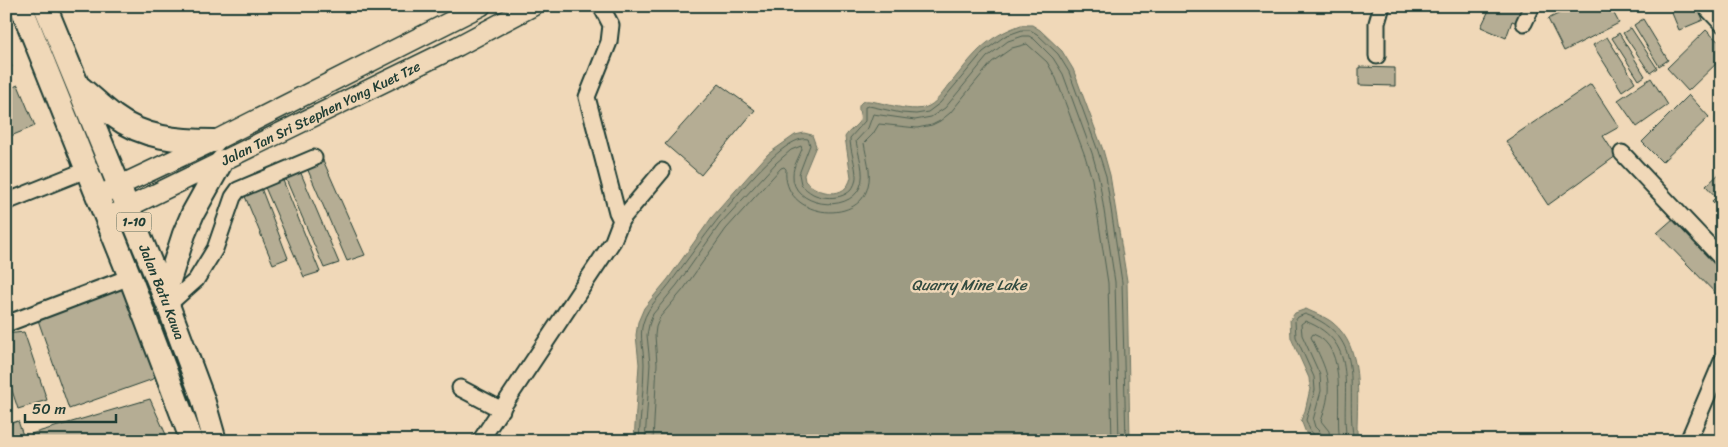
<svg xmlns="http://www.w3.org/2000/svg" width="1728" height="447" font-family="Sriracha,sans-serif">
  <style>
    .water { fill: #9d9b83; stroke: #6b7563 }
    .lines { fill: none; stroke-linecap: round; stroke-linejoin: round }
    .shore { stroke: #516354; stroke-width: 1 }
    .building { fill: #b5ad94; stroke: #1f3d34 }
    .minor-casing { stroke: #1f3d34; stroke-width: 19 }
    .major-casing { stroke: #1f3d34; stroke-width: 22 }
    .highway-casing { stroke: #1f3d34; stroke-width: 26 }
    .minor { stroke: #f0d8b8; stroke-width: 15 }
    .major { stroke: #f0d8b8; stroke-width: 19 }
    .highway { stroke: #f0d8b8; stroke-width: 22 }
    .labels { text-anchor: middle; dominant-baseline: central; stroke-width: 5; stroke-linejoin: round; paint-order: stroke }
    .shield { fill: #f0d8b8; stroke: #5e6c5c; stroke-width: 1 }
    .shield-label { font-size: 12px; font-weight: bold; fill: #1f3d34 }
    .street-label { font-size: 14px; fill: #1f3d34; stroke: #f0d8b8 }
    .water-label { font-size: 15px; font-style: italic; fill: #324b40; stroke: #f0d8b8 }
  </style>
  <rect width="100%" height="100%" fill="#f0d8b8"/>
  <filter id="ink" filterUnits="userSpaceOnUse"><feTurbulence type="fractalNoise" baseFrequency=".02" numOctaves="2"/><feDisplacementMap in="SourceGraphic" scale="10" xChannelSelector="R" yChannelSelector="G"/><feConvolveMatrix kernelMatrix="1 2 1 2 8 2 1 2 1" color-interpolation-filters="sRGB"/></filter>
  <g filter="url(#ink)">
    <g class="water">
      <path d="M1021 25H1032L1040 30 1062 51 1073 69 1103 150 1110 175 1127 281 1130 441H634L639 364 636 335 638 322 644 308 668 279 712 217 768 154 795 135 804 133 812 135 816 146 804 175 805 181C818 194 846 201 851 177L845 137C849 130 857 126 860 120 862 114 855 107 862 102 870 96 910 116 929 106 938 101 943 92 950 84 974 55 984 38 1021 25Z"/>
      <path d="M1306 309C1314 313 1326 317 1333 323 1364 348 1357 396 1357 432L1359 441H1314L1306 433 1301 420 1305 411 1310 389 1309 378 1291 338 1290 320 1295 313Z"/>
    </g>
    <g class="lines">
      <g class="shore">
        <path d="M639 441C640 416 644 390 644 364 644 351 639 336 643 323 648 305 663 294 673 279 692 254 777 131 808 139L810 145 799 174 801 184C804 188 808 191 813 194 828 201 855 199 856 177 856 164 850 151 850 138L865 121V107L869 106 901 113 916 114 928 112 940 103 983 52 1005 36 1022 30H1030L1037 34 1058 54 1069 72 1098 151 1106 176 1122 282 1126 441"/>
        <path d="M645 441 650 364 647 335 649 325 653 314 677 285 720 224 776 163 791 150 801 146 802 149C799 157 793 166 793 175 791 206 848 215 860 187 866 173 858 154 856 141L868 128 873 114 915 120 931 117 945 108 987 57 1008 41 1023 36H1029L1034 39 1053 58 1063 74 1092 153 1099 178 1115 282 1119 441"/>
        <path d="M653 441 657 364 655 335 656 327 660 317 683 290 726 229 781 168 784 167 786 169C781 218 859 227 868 186 872 172 866 157 864 143L873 134 879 124 917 128 932 125 940 121 950 113 992 62 1012 48 1027 44 1047 62 1056 78 1085 156 1092 179 1108 283 1112 441"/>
        <path d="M1317 441 1316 437 1310 430 1306 420 1315 390 1314 377 1296 337 1295 321 1298 317 1305 314C1370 338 1344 389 1354 441"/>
        <path d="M1323 441 1322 434 1315 427 1313 420 1321 391 1320 375 1302 335 1301 324 1305 321C1363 343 1339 394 1347 441"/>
        <path d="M1330 441 1329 431 1321 421C1335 382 1327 372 1311 337L1313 334C1350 347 1334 410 1340 441"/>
      </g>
    </g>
    <g class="building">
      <path d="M1491 6H1528L1520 24 1512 21 1506 38 1481 27Z"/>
      <path d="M1574 6H1610L1619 23 1564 51 1548 19Z"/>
      <path d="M1669 6H1698L1703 20 1679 30Z"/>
      <path d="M1643 19 1668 60 1659 66 1634 25Z"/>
      <path d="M1631 28 1657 68 1650 73 1623 33Z"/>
      <path d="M1706 30 1722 45V58L1688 91 1667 68Z"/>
      <path d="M1619 33 1645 76 1639 80 1612 38Z"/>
      <path d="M1607 37 1635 82 1622 91 1593 45Z"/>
      <path d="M6 52 12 67 6 70Z"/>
      <path d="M1359 67 1395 68V86L1359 85Z"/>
      <path d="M1651 78 1668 105 1637 127 1618 100Z"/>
      <path d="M719 84 755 110 701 175 665 144Z"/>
      <path d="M1591 84 1619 127 1603 136 1616 156 1548 205 1506 141Z"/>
      <path d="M18 85 35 126 6 138V90Z"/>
      <path d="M1689 95 1709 117 1662 162 1642 142Z"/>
      <path d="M323 160 365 255 347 261 307 168Z"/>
      <path d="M300 171 339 263 324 268 285 177Z"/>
      <path d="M1722 171V210L1712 201 1716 197 1706 186Z"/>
      <path d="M282 178 320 272 304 277 264 185Z"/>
      <path d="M261 188 288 258 273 264 244 194Z"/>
      <path d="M1674 218 1722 268V300L1657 233Z"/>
      <path d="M122 289 156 378 69 409 38 320Z"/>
      <path d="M24 332 47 400 18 409 6 372V334Z"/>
      <path d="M150 399 168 439 162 441H32L31 434Z"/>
      <path d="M18 421 25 441H6V425Z"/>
    </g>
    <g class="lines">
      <g class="minor-casing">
        <g id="minor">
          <path d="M1705 6 1722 24"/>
          <path d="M1524 23 1532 6"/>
          <path d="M1377 56V23L1382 6"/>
          <path d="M1622 153 1722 259"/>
          <path d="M6 202 86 170"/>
          <path d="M621 220 662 171"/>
          <path d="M168 305 196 280 215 249 233 197 238 190 314 158"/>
          <path d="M6 324 130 277"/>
          <path d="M460 388 502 410"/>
          <path d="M480 441 613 241 621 220 617 212 587 97 609 42 611 25 601 6"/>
          <path d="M1688 441 1722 361"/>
        </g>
      </g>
      <g class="major-casing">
        <g id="major">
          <path d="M106 192 214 141 481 6"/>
          <path id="s1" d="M106 218 458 46 533 6"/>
        </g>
      </g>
      <g class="highway-casing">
        <g id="highway">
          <path d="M21 6 130 277 192 441"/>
          <path id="s2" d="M45 6 168 305 203 399 215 441"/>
          <path d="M81 88C92 97 102 107 114 116 143 138 178 141 214 141"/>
          <path d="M164 296 184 234 193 213 222 161"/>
        </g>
      </g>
      <use href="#minor" class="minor"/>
      <use href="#major" class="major"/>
      <use href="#highway" class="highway"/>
    </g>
  </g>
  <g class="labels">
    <rect class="shield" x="116.5" y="212.5" width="35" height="19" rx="4"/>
    <g class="shield-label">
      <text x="134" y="222">1-10</text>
    </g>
    <g class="street-label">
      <text stroke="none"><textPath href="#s1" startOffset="239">Jalan Tan Sri Stephen Yong Kuet Tze</textPath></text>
      <text stroke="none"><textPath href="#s2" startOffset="309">Jalan Batu Kawa</textPath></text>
    </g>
    <g class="water-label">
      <text x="969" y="285">Quarry Mine Lake</text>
    </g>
  </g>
  <rect width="1728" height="447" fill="none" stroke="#f0d8b8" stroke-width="25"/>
  <rect x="12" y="12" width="1703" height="422" fill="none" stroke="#1f3d34" stroke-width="2" filter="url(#ink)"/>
  <path d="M25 414v8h91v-8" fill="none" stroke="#1f3d34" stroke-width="2.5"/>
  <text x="32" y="414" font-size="15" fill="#1f3d34" stroke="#f0d8b8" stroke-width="4" paint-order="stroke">50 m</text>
</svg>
